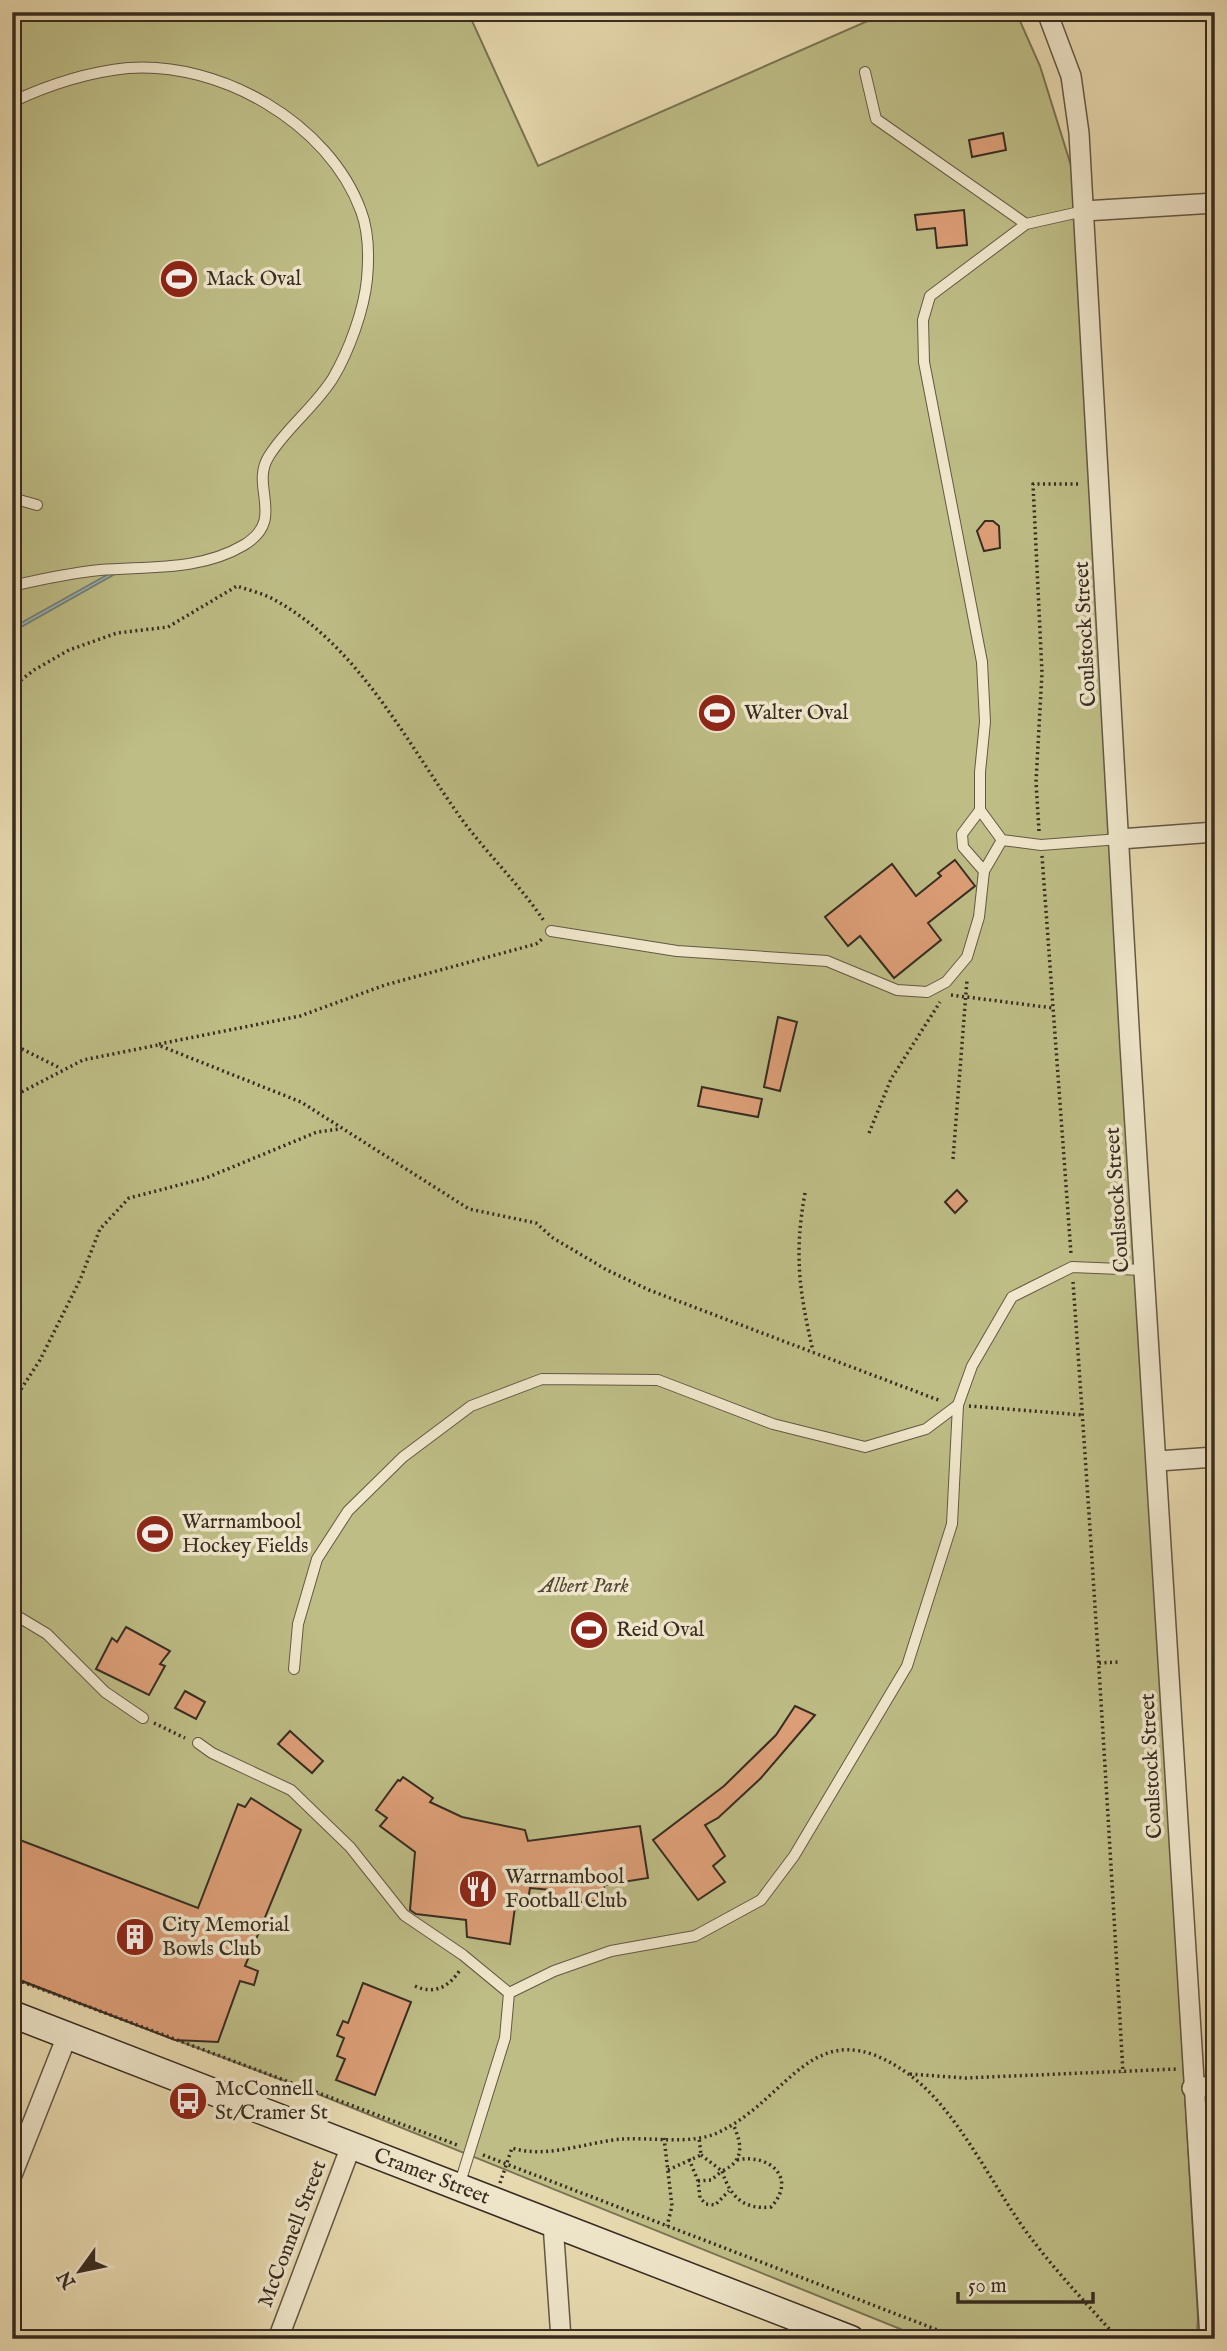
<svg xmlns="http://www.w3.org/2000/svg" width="1227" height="2351" font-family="'IM FELL English',serif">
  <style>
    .green { fill: #bebd86; stroke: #7a7454; stroke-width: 2 }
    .water { fill: #9bb8b6; stroke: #73807a; stroke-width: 2 }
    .building { fill: #dd9f78; stroke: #372c21; stroke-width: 2 }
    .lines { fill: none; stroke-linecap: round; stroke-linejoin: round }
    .lane-casing { stroke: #635845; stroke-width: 12 }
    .street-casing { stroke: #635845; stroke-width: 22 }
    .secondary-casing { stroke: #372c21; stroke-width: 29 }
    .path { stroke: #372c21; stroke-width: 3.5; stroke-dasharray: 2 3.5; stroke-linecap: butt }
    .lane { stroke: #f0e7cc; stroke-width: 10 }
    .street { stroke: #f0e7cc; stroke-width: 19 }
    .secondary { stroke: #f0e7cc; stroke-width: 26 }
    .labels { text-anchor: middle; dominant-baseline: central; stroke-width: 7; stroke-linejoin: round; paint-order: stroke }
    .poi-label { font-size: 21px; fill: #372c21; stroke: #f0e7cc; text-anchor: start }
    .street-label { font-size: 21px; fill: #372c21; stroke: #f0e7cc }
    .park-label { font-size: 21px; font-style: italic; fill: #524935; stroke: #f0e7cc }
  </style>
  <rect width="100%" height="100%" fill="#e8dab0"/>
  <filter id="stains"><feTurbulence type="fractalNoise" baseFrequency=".00286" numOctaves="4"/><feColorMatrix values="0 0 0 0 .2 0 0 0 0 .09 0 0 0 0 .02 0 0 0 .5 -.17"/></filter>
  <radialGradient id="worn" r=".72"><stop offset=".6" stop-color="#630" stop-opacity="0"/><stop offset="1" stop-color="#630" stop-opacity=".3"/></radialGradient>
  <path class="green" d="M12 12H468L538 166 888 12H1016L1040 66 1073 172 1198 2317 1197 2339H925L298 2086 12 1978Z"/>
  <path class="water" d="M116 570H122L12 632V628Z"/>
  <g class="building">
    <path d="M1003 133 1006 150 972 157 969 140Z"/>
    <path d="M964 210 967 245 937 248 935 228 917 230 915 215Z"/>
    <path d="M985 521H993L999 526 1000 548 984 551 977 531Z"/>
    <path d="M955 860 975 886 928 923 941 940 894 978 860 936 848 946 825 917 892 864 916 896 941 876 938 873Z"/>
    <path d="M778 1017 797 1022 780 1091 764 1087Z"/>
    <path d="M702 1087 762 1099 758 1117 698 1106Z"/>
    <path d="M957 1190 967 1201 955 1213 945 1202Z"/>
    <path d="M126 1627 170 1651 160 1664 165 1666 149 1695 96 1669 112 1638 117 1642Z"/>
    <path d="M185 1691 205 1702 196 1719 175 1708Z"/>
    <path d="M795 1706 815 1715 761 1778 718 1818 705 1825 725 1856 713 1866 725 1882 698 1900 653 1840 724 1786 776 1735Z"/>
    <path d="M290 1731 323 1761 312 1773 278 1744Z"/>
    <path d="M403 1777 433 1798 430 1802 462 1817 525 1830 528 1841 640 1826 648 1878 604 1885 605 1900 561 1904 552 1890 530 1888 527 1906 515 1907 510 1944 467 1937 466 1920 416 1914 410 1910 415 1852 380 1826 387 1818 376 1810 398 1780 400 1781Z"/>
    <path d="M251 1798 301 1830 245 1966 258 1971 254 1985 240 1981 218 2042 175 2040 12 1977V1837L198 1908 238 1804 245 1807Z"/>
    <path d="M363 1983 411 2002 375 2095 336 2080 345 2059 337 2056 344 2038 337 2035 343 2021 348 2023Z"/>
  </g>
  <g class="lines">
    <g class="lane-casing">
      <g id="lane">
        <path d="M865 72 876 119 1026 224"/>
        <path d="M12 102C48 85 88 72 128 68 220 61 329 123 361 211 369 232 369 257 367 279 364 310 349 351 333 378 315 407 286 428 269 456 249 487 287 519 244 545 200 571 150 566 100 570 70 573 42 579 12 586"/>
        <path d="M1084 211 1026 224 930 296 923 320 924 362 982 662 985 722 980 772V810L1002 840 1041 845 1120 839"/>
        <path d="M12 498 37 505"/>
        <path d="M980 810 962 834 963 847 984 871"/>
        <path d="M551 931 677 951 827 961 897 990 927 992 946 982 967 957 979 917 984 871 1002 840"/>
        <path d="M12 1613 47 1634 105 1692 143 1718"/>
        <path d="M294 1669 298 1624 317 1559 348 1511 403 1457 471 1406 542 1379 658 1380 773 1424 865 1447 926 1429 958 1405"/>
        <path d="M198 1743 212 1753 291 1790 350 1847 404 1915 463 1955 509 1993"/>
        <path d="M459 2186 505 2038 509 1993 554 1971 611 1951 695 1936 761 1900 794 1856 907 1666 952 1524 958 1405 972 1366 1012 1297 1072 1267 1144 1270"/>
      </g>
    </g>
    <g class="street-casing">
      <g id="street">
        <path d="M1047 12 1071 76 1079 133 1130 1045 1210 2339"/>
        <path d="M1084 211 1215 203"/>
        <path d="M1120 839 1215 832"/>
        <path d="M1158 1461 1215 1457"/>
        <path d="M1192 2088 1215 2086"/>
        <path d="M12 2175 67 2036"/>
        <path d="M553 2223 561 2339"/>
        <path d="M278 2339 351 2146"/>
      </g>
    </g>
    <g class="secondary-casing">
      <g id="secondary">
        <path id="s1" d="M12 2014 851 2339"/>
      </g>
    </g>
    <g class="path">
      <path d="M12 687 34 670 69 650 117 633 168 627 237 586C248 590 262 593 273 599 359 645 408 745 463 821 489 856 520 885 544 921"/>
      <path d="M1039 831 1036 782 1042 673 1033 484H1081"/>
      <path d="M1042 856 1071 1254"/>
      <path d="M951 995 1053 1008"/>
      <path d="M12 1044 60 1068"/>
      <path d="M159 1044 300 1016 385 985 536 944 542 939"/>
      <path d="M12 1097 83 1060 158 1045 301 1102 469 1209 536 1223 553 1238 607 1270 649 1290 941 1401"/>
      <path d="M869 1133 891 1079 940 1002"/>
      <path d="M953 1159 967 980"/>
      <path d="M805 1193C794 1254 799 1291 813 1351"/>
      <path d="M1073 1282C1092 1546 1108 1809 1123 2073"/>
      <path d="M12 1403 40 1360 80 1280 100 1229 129 1198 206 1178 317 1132 340 1129"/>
      <path d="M969 1406 1083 1415"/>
      <path d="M1099 1663 1118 1662"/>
      <path d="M154 1723 185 1738"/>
      <path d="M12 1978 460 2146"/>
      <path d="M415 1986C434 1995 449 1987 460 1970"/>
      <path d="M910 2074 965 2078 1177 2069"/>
      <path d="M664 2138 672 2206 667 2226"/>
      <path d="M483 2155 961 2339"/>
      <path d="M701 2155 722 2171C745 2161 742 2144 733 2124"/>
      <path d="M689 2159 698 2181 700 2198 706 2204 715 2205 729 2191"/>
      <path d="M668 2170 701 2155 699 2137"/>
      <path d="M698 2181 711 2180 722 2171C730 2196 743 2210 771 2207 798 2178 769 2153 737 2160"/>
      <path d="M500 2183 512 2148C547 2159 587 2142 622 2139 652 2137 690 2145 717 2133 791 2099 813 2007 907 2073 959 2109 995 2193 1034 2242 1060 2276 1090 2307 1118 2339"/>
    </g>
    <use href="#lane" class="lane"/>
    <use href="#street" class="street"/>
    <use href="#secondary" class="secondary"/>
  </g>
  <defs>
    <g id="stadium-disc" transform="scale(2.0125)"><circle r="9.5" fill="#8f2418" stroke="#f0e7cc"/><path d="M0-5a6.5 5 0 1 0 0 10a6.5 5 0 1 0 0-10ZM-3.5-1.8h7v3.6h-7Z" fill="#fff"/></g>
    <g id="restaurant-disc" transform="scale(2.0125)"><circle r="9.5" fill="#8f2418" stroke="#f0e7cc"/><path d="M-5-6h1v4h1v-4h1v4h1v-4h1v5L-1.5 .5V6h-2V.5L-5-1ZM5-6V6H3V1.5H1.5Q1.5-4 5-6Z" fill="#fff"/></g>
    <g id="building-disc" transform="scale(2.0125)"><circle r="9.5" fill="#8f2418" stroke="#f0e7cc"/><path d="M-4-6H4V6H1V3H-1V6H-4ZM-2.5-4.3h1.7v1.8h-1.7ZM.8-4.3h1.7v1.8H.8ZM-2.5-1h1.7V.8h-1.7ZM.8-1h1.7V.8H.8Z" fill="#fff"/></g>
    <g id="bus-disc" transform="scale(2.0125)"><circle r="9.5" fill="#8f2418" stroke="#f0e7cc"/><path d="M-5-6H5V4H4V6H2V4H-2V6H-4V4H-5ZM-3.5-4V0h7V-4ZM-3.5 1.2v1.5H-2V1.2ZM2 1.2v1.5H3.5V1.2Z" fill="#fff"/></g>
  </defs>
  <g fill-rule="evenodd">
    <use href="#stadium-disc" x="179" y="279"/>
    <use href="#stadium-disc" x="717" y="713"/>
    <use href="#stadium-disc" x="155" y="1534"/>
    <use href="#stadium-disc" x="589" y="1630"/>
    <use href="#restaurant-disc" x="478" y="1889"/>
    <use href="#building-disc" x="135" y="1937"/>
    <use href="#bus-disc" x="188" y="2101"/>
  </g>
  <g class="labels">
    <g class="poi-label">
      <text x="206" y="279">Mack Oval</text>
      <text x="744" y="713">Walter Oval</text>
      <text x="182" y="1522">Warrnambool<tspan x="182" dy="24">Hockey Fields</tspan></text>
      <text x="616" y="1630">Reid Oval</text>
      <text x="505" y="1877">Warrnambool<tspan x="505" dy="24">Football Club</tspan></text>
      <text x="162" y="1925">City Memorial<tspan x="162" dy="24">Bowls Club</tspan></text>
      <text x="215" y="2089">McConnell<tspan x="215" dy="24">St/Cramer St</tspan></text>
    </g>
    <g class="street-label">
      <text transform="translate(1086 634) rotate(-93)">Coulstock Street</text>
      <text transform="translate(1118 1200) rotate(-94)">Coulstock Street</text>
      <text transform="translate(1152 1766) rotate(-93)">Coulstock Street</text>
      <text stroke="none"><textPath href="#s1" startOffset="450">Cramer Street</textPath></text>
      <text transform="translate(293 2234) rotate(-69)">McConnell Street</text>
    </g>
    <g class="park-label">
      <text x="584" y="1586">Albert Park</text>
    </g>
  </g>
  <rect width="1227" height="2351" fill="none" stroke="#e8dab0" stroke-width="42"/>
  <rect x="14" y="14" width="1199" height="2323" fill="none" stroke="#372c21" stroke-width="3.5"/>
  <rect x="21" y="21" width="1185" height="2309" fill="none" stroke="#372c21" stroke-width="2"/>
  <g transform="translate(80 2271) rotate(237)" stroke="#f0e7cc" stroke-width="5" paint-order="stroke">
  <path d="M0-5L12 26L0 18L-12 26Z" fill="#372c21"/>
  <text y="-10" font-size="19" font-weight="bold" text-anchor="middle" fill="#372c21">N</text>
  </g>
  <path d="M958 2292v10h135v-10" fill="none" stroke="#372c21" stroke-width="3.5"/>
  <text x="968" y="2292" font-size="21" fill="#372c21" stroke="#f0e7cc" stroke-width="5" paint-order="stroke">50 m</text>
  <rect width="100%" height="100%" filter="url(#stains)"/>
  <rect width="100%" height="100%" fill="url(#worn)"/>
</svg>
